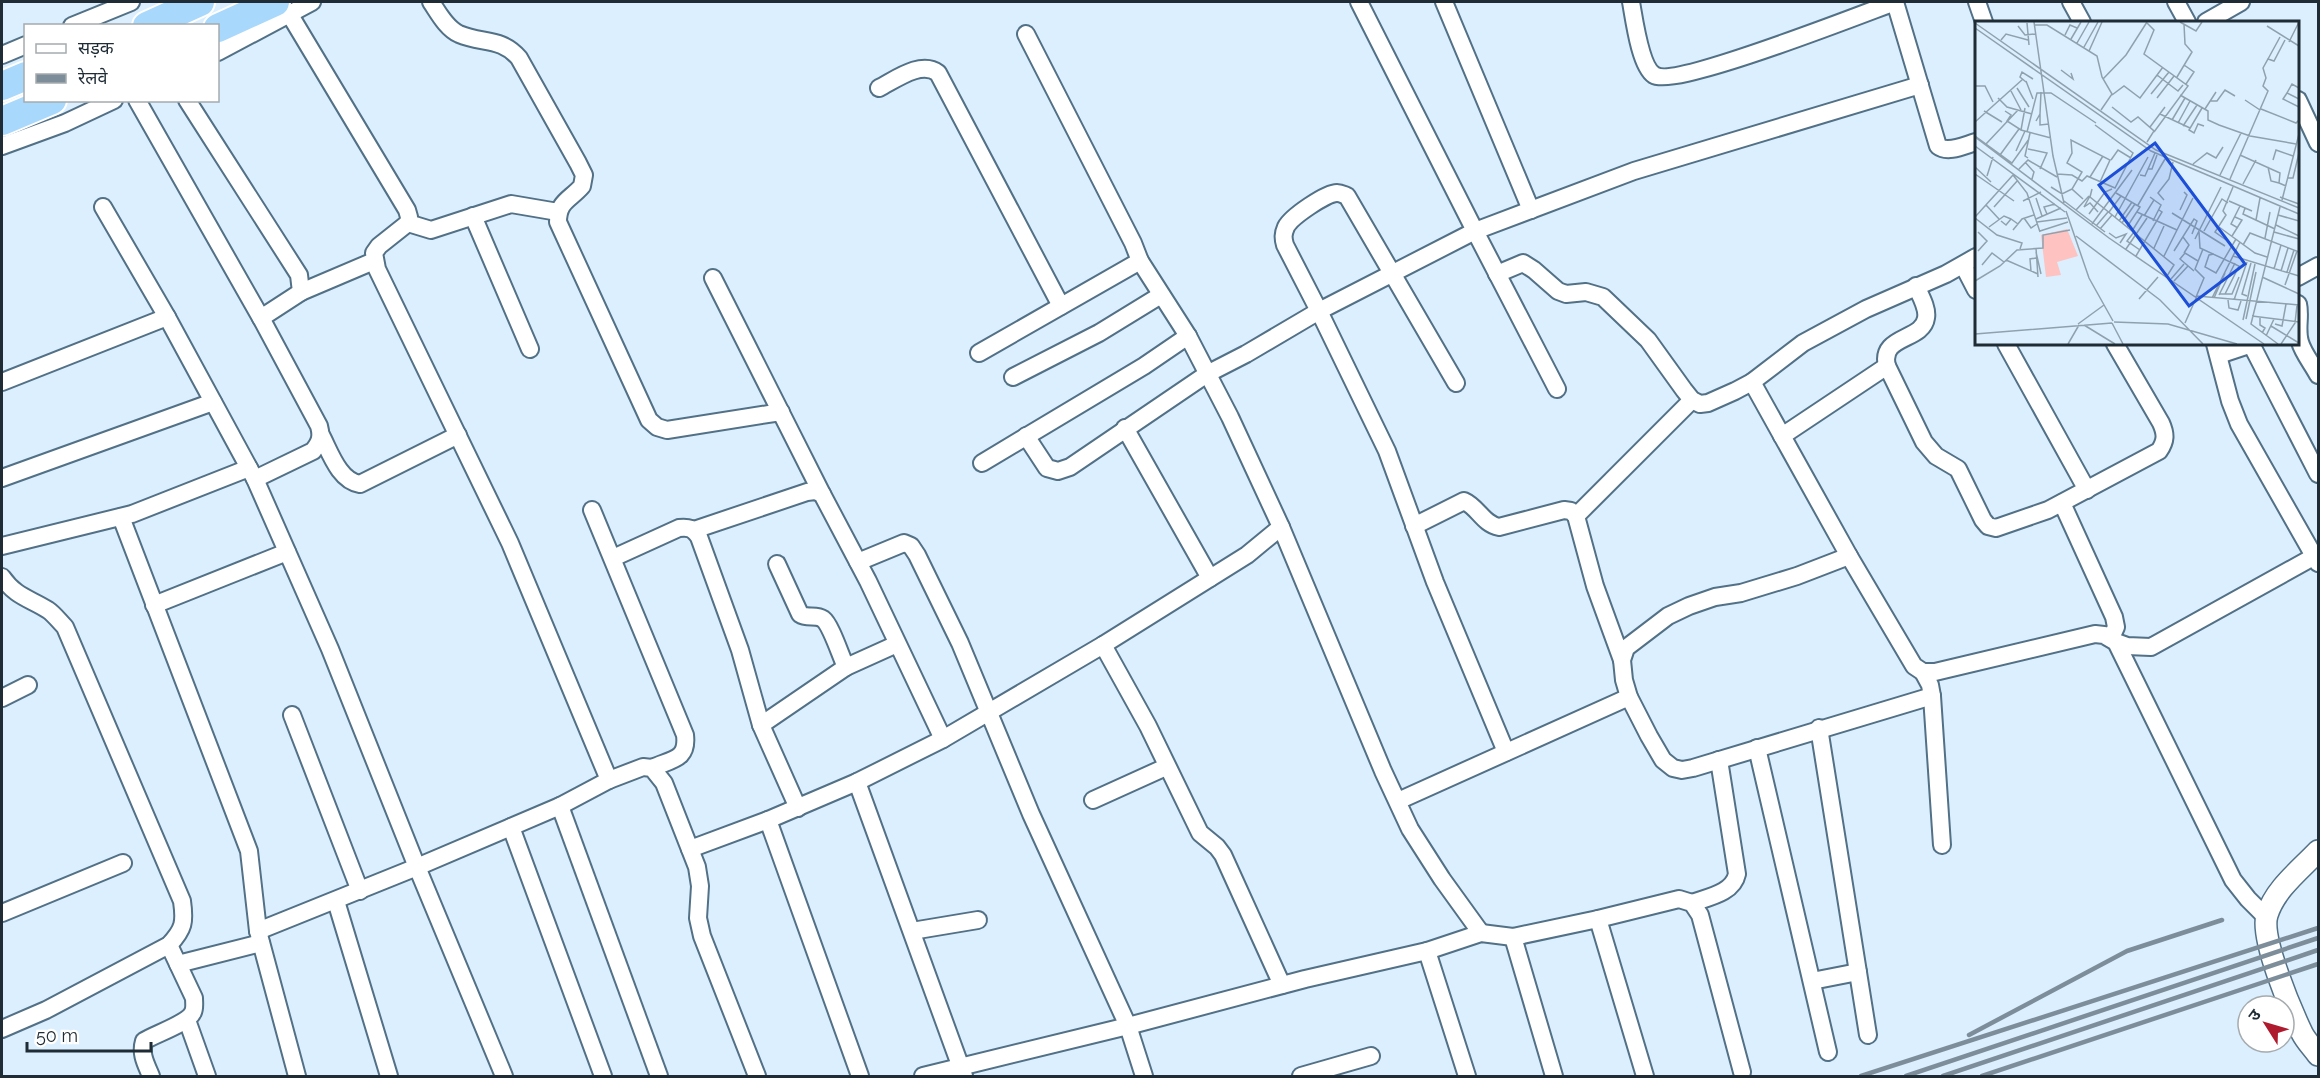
<svg xmlns="http://www.w3.org/2000/svg" width="2320" height="1078" font-family="Raleway,'Noto Sans Devanagari',sans-serif">
  <style>
    .lines { fill: none; stroke-linecap: round; stroke-linejoin: round }
    .minor-casing { stroke: #527086; stroke-width: 20 }
    .tertiary-casing { stroke: #527086; stroke-width: 24 }
    .trunk-casing { stroke: #fff; stroke-width: 32 }
    .minor { stroke: #fff; stroke-width: 16 }
    .tertiary { stroke: #fff; stroke-width: 21 }
    .trunk { stroke: #a8d8fb; stroke-width: 28 }
    .rail { stroke: #7d8e9a; stroke-width: 4.5 }
    .inset-road { fill: none; stroke: #90a1ae; stroke-width: 1.5 }
    .view { fill: #1d4ed8; fill-opacity: 0.15; stroke: #1d4ed8; stroke-width: 3 }
    .inset-edge { fill: none; stroke: #1f2c35; stroke-width: 3 }
  </style>
  <rect width="100%" height="100%" fill="#dbeffe"/>
  <g class="lines">
    <g class="minor-casing">
      <g id="minor">
        <path d="M431 2C438 12 446 28 459 34 482 44 501 37 519 58L578 163 584 175 582 186C570 200 558 201 558 222L649 420 657 427 667 430 781 412"/>
        <path d="M1359 2 1475 231 1557 389"/>
        <path d="M1444 2 1531 210"/>
        <path d="M1631 2C1634 18 1640 66 1654 75 1675 88 1862 14 1895 2"/>
        <path d="M1895 2 1938 146C1948 154 1965 145 1976 142"/>
        <path d="M1977 2 1984 22"/>
        <path d="M2071 2 2082 22"/>
        <path d="M2176 2 2187 22"/>
        <path d="M290 15 407 210 409 217 408 223 379 246 374 253 377 269 510 543 609 780"/>
        <path d="M2206 22 2241 2"/>
        <path d="M72 26 131 2"/>
        <path d="M1026 34 1133 243 1140 261 1188 336 1230 417 1281 527 1383 771 1410 829 1442 879 1481 933"/>
        <path d="M218 52 312 2"/>
        <path d="M2 55 26 45"/>
        <path d="M879 88C895 80 921 60 938 73L1061 306"/>
        <path d="M137 100 261 318 319 426C322 437 320 442 313 451L255 479"/>
        <path d="M187 100 299 275 301 292 261 318"/>
        <path d="M2298 100 2318 143"/>
        <path d="M2 146 65 123 114 100"/>
        <path d="M103 207 167 317 255 479 330 649 417 867 504 1076"/>
        <path d="M473 216 530 349"/>
        <path d="M408 223 431 230 511 204 558 212"/>
        <path d="M1963 265 1976 290"/>
        <path d="M1497 274 1523 263 1534 270 1558 291 1566 294 1586 292 1603 297 1648 340 1684 390 1692 400 1700 404 1708 403 1735 391 1752 382 1803 343 1866 309 1946 274 1976 257"/>
        <path d="M2298 277 2318 266"/>
        <path d="M713 278 822 494"/>
        <path d="M1916 286C1920 295 1928 308 1926 318 1923 341 1879 335 1887 366L1924 442 1936 456 1958 469 1983 520 1988 526 1996 528 2048 510 2159 451C2166 441 2166 434 2161 423L2115 344"/>
        <path d="M301 292 374 261"/>
        <path d="M2298 304C2301 316 2296 329 2300 342 2303 353 2313 365 2318 375"/>
        <path d="M2006 344 2087 490"/>
        <path d="M2215 344 2230 401 2239 424 2318 563"/>
        <path d="M2251 344 2318 474"/>
        <path d="M979 353 1140 261"/>
        <path d="M2219 355 2252 344"/>
        <path d="M1013 377 1099 333 1161 295"/>
        <path d="M2 382 167 317"/>
        <path d="M1752 382 1849 556 1914 666 1923 672H1935L2095 634 2104 635 2116 642 2233 880 2248 899 2266 917"/>
        <path d="M1456 383 1347 196C1344 195 1341 193 1337 193 1326 193 1291 217 1286 227 1283 234 1283 238 1285 245L1319 311 1387 451 1435 582 1506 752"/>
        <path d="M1125 428 1210 578"/>
        <path d="M321 435C330 452 339 481 360 484L458 435"/>
        <path d="M1026 436 1047 468 1058 471 1070 467 1207 374 1246 354 1319 311 1475 231 1634 171 1920 85"/>
        <path d="M1782 436 1887 366"/>
        <path d="M982 463 1144 366 1188 336"/>
        <path d="M2 478 213 402"/>
        <path d="M2062 503 2114 617 2116 627 2111 638"/>
        <path d="M592 510 685 735C688 760 672 759 652 768"/>
        <path d="M1576 516 1692 400"/>
        <path d="M121 517 249 851 258 931 297 1076"/>
        <path d="M1414 526 1464 501C1478 507 1483 524 1499 527L1564 510 1571 511 1576 516 1595 586 1622 660"/>
        <path d="M694 530 807 492 815 491 822 494 868 581 943 739"/>
        <path d="M2 546 132 514 249 468"/>
        <path d="M1849 556 1797 576 1741 593 1715 597 1689 606 1668 616 1626 648 1622 660 1624 680 1629 697 1649 736 1663 760 1673 768 1682 770 1693 768 1932 696"/>
        <path d="M613 558 679 528C689 527 693 528 699 537L740 650 761 725 798 808"/>
        <path d="M858 562 904 543 911 546 917 555 960 643 1031 814 1128 1026 1144 1076"/>
        <path d="M777 564 800 614C807 619 816 614 823 619 831 625 841 657 846 667"/>
        <path d="M2 577C16 597 29 598 48 610 54 614 59 621 65 627L182 901C185 922 184 929 169 945L46 1010 2 1029"/>
        <path d="M154 605 287 552"/>
        <path d="M2116 642 2127 646 2151 647 2315 556 2318 559"/>
        <path d="M1103 645 1148 726 1200 833 1217 847 1223 855 1282 985"/>
        <path d="M1923 672 1930 685 1932 696 1942 845"/>
        <path d="M2 698 28 685"/>
        <path d="M292 715 360 891"/>
        <path d="M761 725 846 667 897 644"/>
        <path d="M1819 728 1868 1035"/>
        <path d="M1757 748 1828 1052"/>
        <path d="M857 782 964 1076"/>
        <path d="M1093 800 1166 767"/>
        <path d="M1398 801 1629 697"/>
        <path d="M560 806 659 1076"/>
        <path d="M768 820 860 1076"/>
        <path d="M511 827 603 1076"/>
        <path d="M690 849 768 820 857 782 943 739 1103 645 1247 555 1281 527"/>
        <path d="M336 901 389 1076"/>
        <path d="M1692 903C1709 897 1733 893 1737 874L1719 760"/>
        <path d="M2 913 123 863"/>
        <path d="M1598 919 1645 1076"/>
        <path d="M258 931 417 867 560 806 609 780 643 767 652 768 664 783 697 867 700 886 698 918 702 936 757 1076"/>
        <path d="M912 931 978 920"/>
        <path d="M1513 937 1554 1076"/>
        <path d="M1427 951 1467 1076"/>
        <path d="M178 964 261 943"/>
        <path d="M1812 981 1858 972"/>
        <path d="M187 1020 207 1076"/>
        <path d="M151 1076C146 1064 140 1054 144 1041 155 1034 189 1023 193 1012 195 1008 194 1002 194 998L169 945"/>
        <path d="M923 1076 1128 1026 1305 979 1427 951 1481 933 1513 937 1598 919 1679 899 1692 903 1700 915 1742 1072"/>
        <path d="M1301 1076 1371 1056"/>
      </g>
    </g>
    <g class="tertiary-casing">
      <path id="tertiary" d="M2318 851C2300 870 2275 889 2267 915 2260 938 2291 1010 2302 1033 2306 1041 2313 1048 2318 1055"/>
    </g>
    <g class="trunk-casing">
      <g id="trunk">
        <path d="M147 26 200 2"/>
        <path d="M218 28 275 2"/>
        <path d="M2 86 26 76"/>
        <path d="M2 121 52 100"/>
      </g>
    </g>
    <use href="#minor" class="minor"/>
    <use href="#tertiary" class="tertiary"/>
    <use href="#trunk" class="trunk"/>
    <g class="rail">
      <path d="M1969 1035 2127 951 2222 920"/>
      <path d="M1861 1076 2318 928"/>
      <path d="M1906 1076 2318 938"/>
      <path d="M1943 1076 2318 950"/>
      <path d="M1982 1076 2318 964"/>
    </g>
  </g>
  <g transform="translate(1975 21)">
    <rect width="324" height="324" fill="#dbeffe"/>
    <path d="M92 208 103 235 82 241 86 254 71 256 66 214Z" fill="#fec2c0"/>
    <path class="inset-road" d="M59 1 78 135 89 182M171 1 179 9 169 33 213 65 179 111M205 1 221 10 227 1M0 2 181 129 324 187M52 2 54 24M59 4H72L122 35 127 56 137 73 126 89M43 5 50 14 60 13M292 5 324 25M0 7 176 130 324 193M90 14 95 4 102 7M96 18 106 1M26 19 31 13 53 19M314 21 324 1M102 22 114 1M109 26 123 1M114 30 127 1M293 38 305 16M209 44 219 51 211 63M86 49 98 58 96 52M182 54 203 70 208 64M202 56 217 31 210 23 209 3M128 58 151 34 172 1M51 60 58 78M51 61 45 56 47 51 58 58M0 65H10L18 81M42 67 54 86M324 67 317 63 312 72 324 78M36 70 46 89M312 72 308 78 324 86M176 73 194 51M137 74 149 65 165 77 188 46M205 74 233 90V99L244 104 275 115 321 123M23 77 32 86 57 93M182 77 199 55M270 79 285 89M235 80H242L250 69 260 75M137 86 156 101 163 96 179 110 172 121M227 87 214 109 219 112 223 103 229 105M230 88 241 71M286 88 321 102 324 99M9 90 27 101M30 90 36 94 32 100 46 109 76 117M65 93 66 71M185 93 215 107M197 99 210 77M61 100 65 93V104L74 103M0 101 48 58M203 102 215 80M208 105 222 84M175 106 190 86M46 109 50 87M52 111 62 72H76L121 102M0 115 37 142 54 118M0 116 134 217 289 323M11 123 43 89M0 125 90 191M53 128 72 132 65 148M41 130 50 110M25 134 44 108M265 134 305 152 304 162 311 165M53 137 50 135 55 112M136 139 143 129 156 137M298 139 301 129 318 135M50 141 59 151 57 158M218 143 232 132 241 137 248 126M0 146 16 161M293 146 296 160 304 162M44 148 53 139 82 156M173 148H177L182 134M0 153 39 180M82 153 97 154 107 160 112 155 140 167 158 132 120 104M38 154 52 172 65 211M165 154 170 155 180 132M245 154 266 112M12 155 18 136M115 156 128 135M313 157H318L324 132M255 158 293 70 288 65 291 57 288 47 293 38 299 40 310 19M268 163 281 139M76 166 87 173 97 168M117 168 115 176 199 244 192 255M141 172 165 186 152 206M115 175 109 186 115 182 123 191M305 176 324 183M61 177 67 195M108 178 97 168 107 151 92 142 97 132 96 119 135 139 125 161M189 179 183 172 194 158 198 141M307 179 324 113M48 180 66 171M89 180 130 211M254 180 277 190M11 184 24 198M163 184 190 138M19 186 43 159M270 187 268 193 300 208M101 189 114 175M205 189 212 174 209 171M91 190 114 257 138 300M134 191 146 175M162 191 202 209M197 192 250 225M72 193 69 186 80 183M114 193 130 171 137 168M303 194 324 200M169 195 179 179 175 176M0 196 38 154M140 196 173 136M0 197 22 214 47 222 45 228M49 197 56 207 62 203M61 198 86 187M281 199 285 177M26 200 31 204 36 198 43 203M144 200 157 181M178 200 186 184 179 179M62 201 92 197M147 202 160 183M117 203 157 149M301 204 324 215M121 205 133 191M14 206 29 195 36 198M244 206 280 232 292 236M263 207 256 203 265 185M125 208 137 194M38 209 47 198 59 194M65 210 93 201M157 210 167 194M229 210 247 178 253 182M159 211 152 220 165 229M224 211 225 227 264 245 250 273H244M299 211 324 218M134 212 141 217 151 213 145 222M101 215 185 279 228 323M257 215 267 199 260 196M208 216 214 224 209 232M290 217 295 191M220 218 246 166M254 221 240 211 251 194 248 190 258 166M268 224 275 212 324 231M61 227 63 256M179 227 189 205M151 228 172 197M3 230 12 220 3 211M199 230 219 198 222 200 217 213M61 231 66 253M239 233 234 234 230 246 241 252 261 218M161 235 187 191 184 189M189 235 218 177M258 235 324 255M31 239 63 253M7 244 17 232 29 241M299 248 306 224M56 250 55 238 61 237M219 250 205 238 210 232 223 240M306 250 313 227M312 251 319 229M287 256 324 273M196 258 209 243M0 260 25 245 42 229 68 227V214L95 209M199 260 213 245M310 264 322 230M250 273H257L264 256M244 274 260 242M272 275 267 273 276 242M221 276 229 257 220 248 228 228M237 277 265 221M239 277 250 252M164 278 183 256M253 279 254 287 263 289 266 280M259 279 272 241M277 295 324 301M285 297V304L290 307 287 312M271 298 281 251M268 299 280 243M139 301 193 303 262 323M137 302 148 323M210 302 222 275 324 284M103 303 129 284M300 303 307 305 311 283M109 304 140 323M296 305 324 322M0 313 137 302M291 315 299 298M93 323 104 304M303 323 276 303 305 186M306 323 320 302 322 284"/>
    <path class="view" d="M180 122 270 243 214 285 124 164Z"/>
    <rect width="324" height="324" class="inset-edge"/>
  </g>
  <rect width="2320" height="1078" fill="none" stroke="#1f2c35" stroke-width="6"/>
  <rect x="24" y="24" width="195" height="78" fill="#ffffff" stroke="#a5abae" stroke-width="1.5"/>
  <rect x="36" y="44" width="30" height="9" fill="#ffffff" stroke="#a5abae" stroke-width="1.5"/>
  <text x="78" y="54" font-size="18" fill="#1f2c35">सड़क</text>
  <rect x="36" y="74" width="30" height="9" fill="#7d8e9a" stroke="#a5abae" stroke-width="1.5"/>
  <text x="78" y="84" font-size="18" fill="#1f2c35">रेलवे</text>
  <g transform="translate(2266 1024) rotate(307)"><circle r="28" fill="#ffffff" stroke="#a5abae" stroke-width="1.5"/>
  <path d="M0-4.5L10 22L0 15L-10 22Z" fill="#af1b2e"/>
  <text y="-9" font-size="16" font-weight="bold" text-anchor="middle" fill="#1f2c35">उ</text>
  </g>
  <path d="M27 1042v9h124v-9" fill="none" stroke="#1f2c35" stroke-width="3"/>
  <text x="36" y="1042" font-size="18" fill="#1f2c35" stroke="#ffffff" stroke-width="4.5" paint-order="stroke">50 m</text>
</svg>
